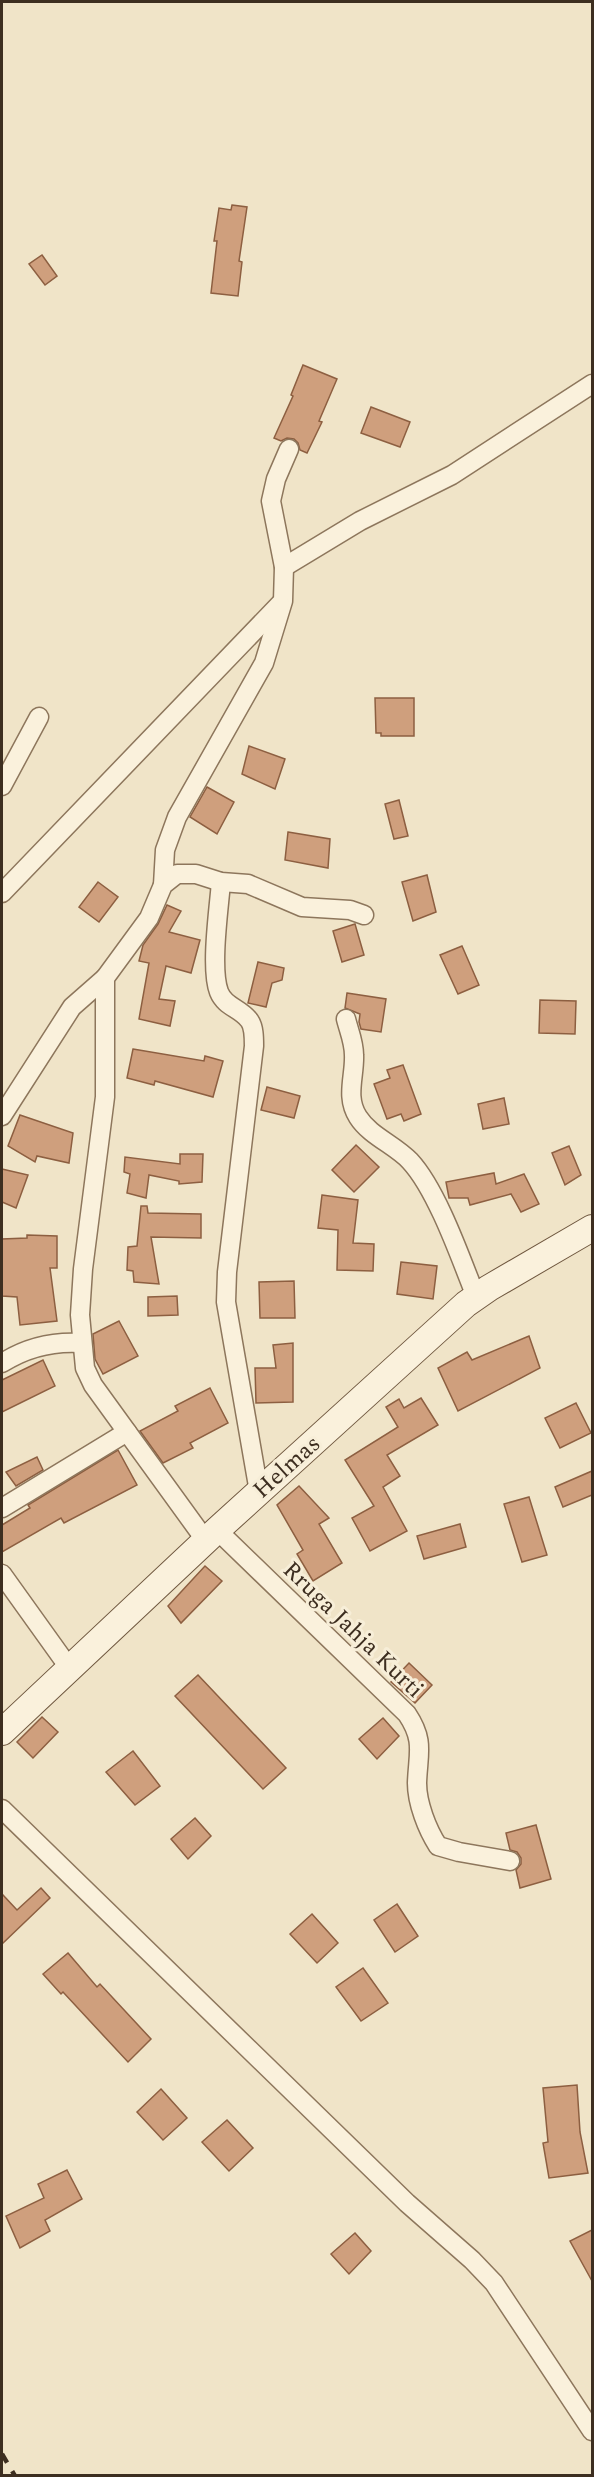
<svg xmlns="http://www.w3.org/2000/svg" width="594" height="2477" font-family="Spectral,serif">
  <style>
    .building { fill: #cf9f7d; stroke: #8d5f41; stroke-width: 1.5 }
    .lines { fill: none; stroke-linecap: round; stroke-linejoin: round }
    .street-casing { stroke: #8d765c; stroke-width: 21 }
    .secondary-casing { stroke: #6f573f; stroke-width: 28 }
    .street { stroke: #faf1dc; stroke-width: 18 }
    .secondary { stroke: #faf1dc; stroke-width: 26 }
    .rail { stroke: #3d2e20; stroke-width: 4.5; stroke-dasharray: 10 10; stroke-linecap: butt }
    .labels { text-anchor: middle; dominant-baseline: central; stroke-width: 6; stroke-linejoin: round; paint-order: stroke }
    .street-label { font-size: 24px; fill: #3d2e20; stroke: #f7eed8 }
  </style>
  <rect width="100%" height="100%" fill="#f0e4c8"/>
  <g class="building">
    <path d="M232 205 247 207 239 261 242 262 238 296 211 293 217 241H214L219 208 231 210Z"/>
    <path d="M42 255 57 276 45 285 29 264Z"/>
    <path d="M303 365 337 379 319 421 322 422 307 453 300 450 298 443 294 439 287 438 281 441 274 438 293 396 291 395Z"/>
    <path d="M371 407 410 422 400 447 361 433Z"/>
    <path d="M375 698H414V736H381V733H376Z"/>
    <path d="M249 746 285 759 275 789 242 774Z"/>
    <path d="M207 787 234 802 217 834 190 817Z"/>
    <path d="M399 800 408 836 394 839 385 804Z"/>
    <path d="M288 832 330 839 328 868 285 860Z"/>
    <path d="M427 875 436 912 413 921 402 882Z"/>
    <path d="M98 882 118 897 99 922 79 907Z"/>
    <path d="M167 905 181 911 169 932 200 940 191 973 166 966 159 999 175 1001 170 1026 139 1019 149 963 139 961 143 945 158 924Z"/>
    <path d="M355 924 364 955 342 962 333 931Z"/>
    <path d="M462 946 479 985 458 994 440 955Z"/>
    <path d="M258 962 284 968 282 980 272 983 266 1007 248 1003Z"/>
    <path d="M347 993 386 999 381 1032 361 1029 359 1022 360 1014 345 1008Z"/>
    <path d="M540 1000 576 1001 575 1034 539 1033Z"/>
    <path d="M133 1049 204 1061 205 1056 223 1061 213 1097 155 1081 154 1085 127 1078Z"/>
    <path d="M403 1065 421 1114 404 1121 401 1114 387 1119 374 1084 390 1078 387 1070Z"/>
    <path d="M267 1087 300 1096 294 1118 261 1110Z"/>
    <path d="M504 1098 509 1124 483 1129 478 1104Z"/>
    <path d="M20 1115 73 1133 69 1163 37 1156 35 1162 8 1146Z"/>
    <path d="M356 1145 379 1167 354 1192 332 1170Z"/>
    <path d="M569 1146 581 1175 565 1185 552 1153Z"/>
    <path d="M180 1154H203L202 1182 179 1184V1181L149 1175 146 1198 127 1193 130 1174 124 1172 125 1157 180 1164Z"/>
    <path d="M2 1169 28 1175 16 1208 2 1202Z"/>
    <path d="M494 1173 496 1184 524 1174 539 1204 521 1212 511 1194 470 1205 468 1198H449L446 1182Z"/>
    <path d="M322 1195 358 1200 353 1243 374 1244 373 1271 337 1270 338 1230 318 1228Z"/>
    <path d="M141 1206H147L148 1213 201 1214V1238L151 1237 159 1284 134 1282 133 1271 127 1270 128 1247 137 1246Z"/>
    <path d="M27 1235 57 1236V1268H50L57 1321 20 1325 17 1297 2 1296V1239L27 1238Z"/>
    <path d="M401 1262 437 1266 433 1299 397 1294Z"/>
    <path d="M294 1281 295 1318H260L259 1282Z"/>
    <path d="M177 1296 178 1315 148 1316V1297Z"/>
    <path d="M119 1321 138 1356 103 1374 95 1359 93 1334Z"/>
    <path d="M529 1336 540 1368 458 1411 438 1368 467 1352 472 1360Z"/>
    <path d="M293 1343V1402L256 1403 255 1368H276L273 1345Z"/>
    <path d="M43 1360 55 1386 2 1412V1380Z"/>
    <path d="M210 1388 228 1423 190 1443 193 1448 163 1463 140 1431 178 1411 175 1406Z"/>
    <path d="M421 1398 438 1425 387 1455 400 1476 383 1487 407 1531 370 1551 352 1518 374 1506 345 1460 398 1427 386 1407 399 1399 404 1408Z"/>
    <path d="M576 1403 591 1433 560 1448 545 1418Z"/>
    <path d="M118 1450 137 1485 64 1523 61 1518 2 1552V1525L30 1508 28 1505Z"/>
    <path d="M37 1457 43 1470 16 1486 6 1472Z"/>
    <path d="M592 1471V1495L563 1507 555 1487Z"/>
    <path d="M299 1486 329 1518 319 1524 342 1563 313 1581 297 1554 303 1550 277 1505Z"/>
    <path d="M529 1497 547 1555 522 1562 504 1504Z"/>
    <path d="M460 1524 466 1547 424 1559 417 1536Z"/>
    <path d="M205 1566 222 1581 181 1623 168 1606Z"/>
    <path d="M409 1663 432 1685 415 1703 391 1682Z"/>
    <path d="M198 1675 286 1768 263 1789 175 1696Z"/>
    <path d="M42 1717 58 1732 33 1758 17 1742Z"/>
    <path d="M383 1718 399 1736 377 1759 359 1739Z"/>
    <path d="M133 1751 160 1786 135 1805 106 1772Z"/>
    <path d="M195 1818 211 1836 188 1859 171 1839Z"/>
    <path d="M536 1825 551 1879 520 1888 516 1870 521 1864V1858L517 1852 510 1850 506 1833Z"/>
    <path d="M41 1888 50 1898 2 1944V1894L17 1910Z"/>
    <path d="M397 1904 418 1936 395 1952 374 1920Z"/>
    <path d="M312 1914 338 1943 317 1963 290 1934Z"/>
    <path d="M68 1953 97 1987 100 1984 151 2039 128 2062 63 1992 61 1994 43 1974Z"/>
    <path d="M363 1968 388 2003 361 2021 336 1987Z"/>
    <path d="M577 2085 580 2132 588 2173 549 2178 543 2143 548 2142 543 2088Z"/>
    <path d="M161 2089 187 2118 163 2140 137 2112Z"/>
    <path d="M227 2120 253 2148 229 2171 202 2142Z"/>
    <path d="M67 2170 82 2199 45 2220 50 2231 20 2248 6 2216 44 2198 38 2184Z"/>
    <path d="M592 2230V2281L570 2241Z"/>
    <path d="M355 2233 371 2251 349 2274 331 2254Z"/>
  </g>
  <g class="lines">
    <g class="street-casing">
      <g id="street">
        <path d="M284 567 360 521 452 475 592 384"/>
        <path d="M2 786 39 717"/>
        <path d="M221 882C219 908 210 969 219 992 225 1007 240 1008 249 1020 254 1026 254 1038 254 1046L227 1272 226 1302 259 1492"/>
        <path d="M163 885 165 850 177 817 264 663 283 601 284 567 271 501 276 479 289 449"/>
        <path d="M2 893 280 604"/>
        <path d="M346 1019C349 1031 354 1042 354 1055 355 1076 345 1097 358 1117 370 1136 395 1145 410 1161 437 1190 461 1259 476 1297"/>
        <path d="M2 1116 72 1007 105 978"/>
        <path d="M2 1363C27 1347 53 1341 82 1343"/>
        <path d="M2 1508 127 1432"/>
        <path d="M217 1530 407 1714C425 1741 418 1753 417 1783 417 1803 427 1829 438 1846L459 1852 510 1861"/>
        <path d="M206 1541 93 1385 85 1368 80 1315 83 1269 105 1097V978L149 918 163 885 177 874H196L221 882 248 884 302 907 350 910 364 915"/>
        <path d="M2 1574 70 1669"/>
        <path d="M2 1809 407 2203 472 2260 494 2283 592 2431"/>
      </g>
    </g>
    <g class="secondary-casing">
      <path id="secondary" d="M2 1732 217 1530 466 1304 489 1288 592 1228"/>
    </g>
    <use href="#street" class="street"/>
    <use href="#secondary" class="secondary"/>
    <path class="rail" d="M2 2454 15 2476"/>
  </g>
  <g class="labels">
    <g class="street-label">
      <text transform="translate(287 1467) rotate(-42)">Helmas</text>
      <text transform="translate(353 1630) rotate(44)">Rruga Jahja Kurti</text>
    </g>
  </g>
  <rect width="594" height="2477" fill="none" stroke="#3d2e20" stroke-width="6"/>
</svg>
